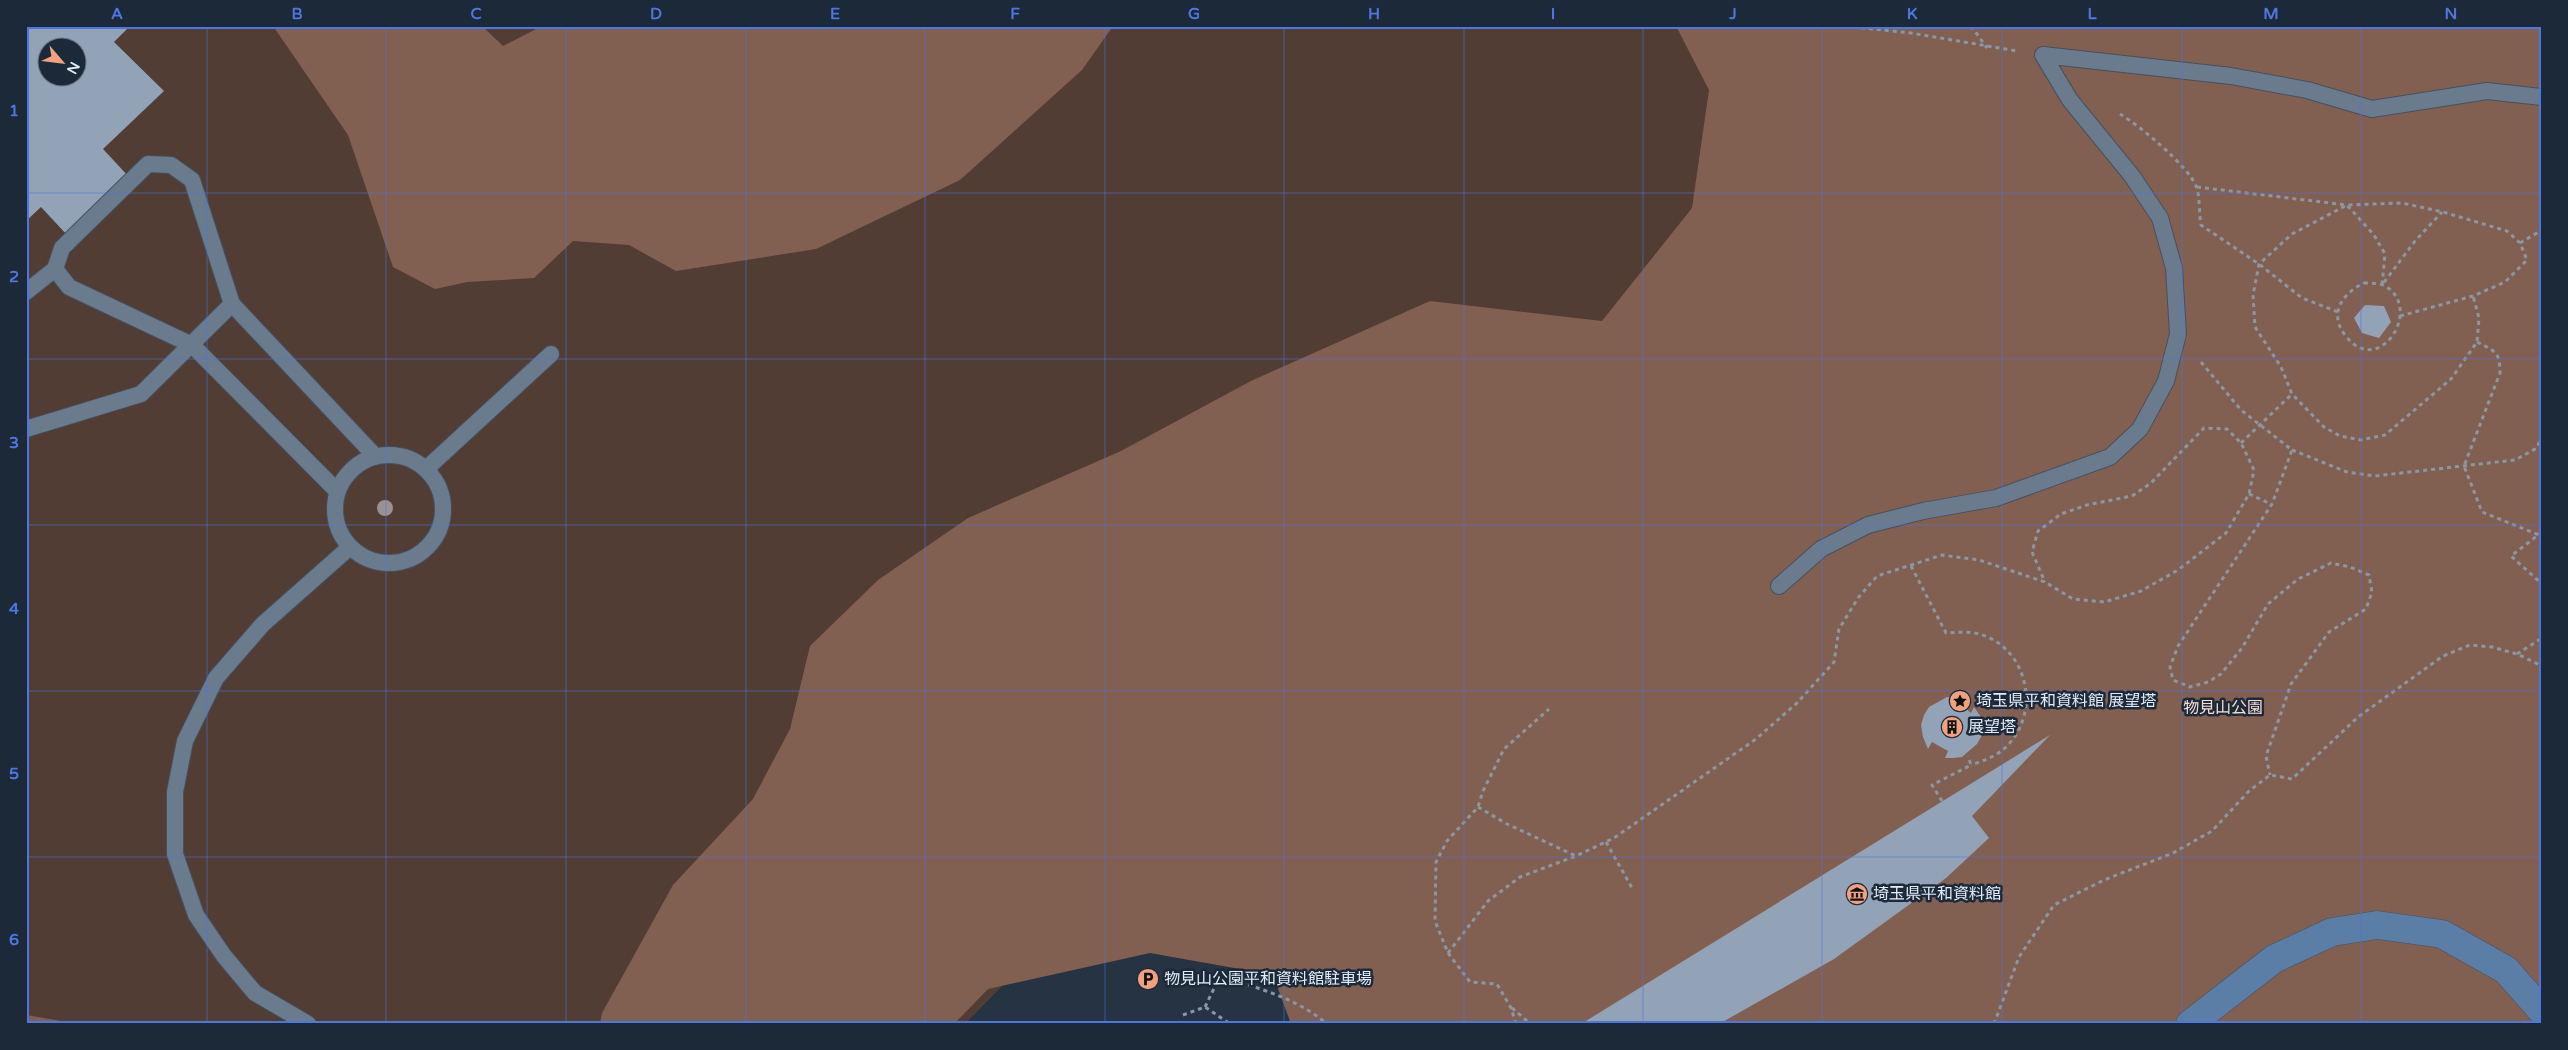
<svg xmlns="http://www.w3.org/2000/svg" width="2568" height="1050" font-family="'Varela Round','Noto Sans JP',sans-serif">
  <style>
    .green { fill: #523d34; fill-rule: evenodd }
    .forest { fill: #826051 }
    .building { fill: #92a3b7; fill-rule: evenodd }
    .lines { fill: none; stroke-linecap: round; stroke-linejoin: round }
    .lane-casing { stroke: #45515f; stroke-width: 18 }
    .secondary-casing { stroke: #45515f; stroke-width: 29 }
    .path { stroke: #8b97a4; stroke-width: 3; stroke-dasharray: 4 4; stroke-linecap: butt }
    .lane { stroke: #6b7b8e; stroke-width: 16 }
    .secondary { stroke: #5a7ea5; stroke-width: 28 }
    .tree { fill: #999192 }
    .grid { fill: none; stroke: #4e76e0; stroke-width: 1; stroke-opacity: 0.55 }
    .labels { text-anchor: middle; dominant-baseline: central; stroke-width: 5; stroke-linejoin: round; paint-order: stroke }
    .poi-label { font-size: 16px; fill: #e3ecf7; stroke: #1b2939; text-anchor: start }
    .park-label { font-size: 16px; fill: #f8ded3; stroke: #1b2939 }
    .neatline { fill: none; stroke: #4e76e0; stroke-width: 2 }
    .grid-label { font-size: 16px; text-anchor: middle; font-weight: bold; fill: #4e76e0 }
  </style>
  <rect width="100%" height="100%" fill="#253343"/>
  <path class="green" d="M26 26H1798L1862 107 965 1024H26ZM48 48H78V78H48Z"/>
  <g class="forest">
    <path d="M273 26H482L503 46 542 26H1113L1082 70 960 180 816 249 676 271 629 245 573 241 534 278 467 282 435 289 393 267 348 135Z"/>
    <path d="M1676 26H2542V1024H1291L1273 975 1150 953 988 989 954 1024H600L602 1013 673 885 753 799 790 729 810 646 878 580 968 518 1121 451 1251 381 1430 301 1602 321 1692 208 1709 90Z"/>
    <path d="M26 1015 67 1022 70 1024H26Z"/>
  </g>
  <g class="building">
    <path d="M26 26H130L114 42 164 91 103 149 130 178 68 236 41 207 26 221ZM48 48H78V78H48Z"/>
    <path d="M2365 305 2384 306 2391 322 2379 338 2362 333 2354 318Z"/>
    <path d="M1947 697 1957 698 1955 704 1964 707 1971 713 1974 707 1983 720 1981 737 1977 744 1962 757 1953 758H1945L1948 751 1932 742 1928 749 1923 737 1921 725 1924 715 1929 707Z"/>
    <path d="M2050 735 1972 816 1989 838 1946 878 1834 959 1719 1024H1581Z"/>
  </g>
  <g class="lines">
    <g class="lane-casing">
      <g id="lane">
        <path d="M26 292 55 269"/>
        <path d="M26 429 141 394 232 304"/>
        <circle cx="389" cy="509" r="54"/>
        <path d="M426 469 551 354"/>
        <path d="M337 491 192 345 69 287 55 269 62 248 148 164 171 165 192 180 232 304 375 456"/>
        <path d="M1779 586 1821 549 1868 525 1923 511 1996 498 2110 457 2140 429 2166 381 2178 334 2174 268 2160 218 2132 176 2070 100 2043 55 2231 76 2307 90 2372 109 2487 91 2542 97"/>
        <path d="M308 1024 255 993 224 956 196 915 175 854V792L185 741 216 678 263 624 350 547"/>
      </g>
    </g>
    <g class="secondary-casing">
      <path id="secondary" d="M2190 1024 2274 959 2332 932 2377 925 2442 934 2506 970 2542 1011"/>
    </g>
    <g class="path">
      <path d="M1845 26 1911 33 2017 51"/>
      <path d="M1971 26 1987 48"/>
      <path d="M2120 114C2139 125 2188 166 2196 186 2200 194 2199 215 2201 225L2259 264 2302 298 2338 312"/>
      <path d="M2197 187 2347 205 2374 235 2385 254 2382 285 2415 241 2442 212"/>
      <path d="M2520 243 2542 230"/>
      <path d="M2364 283C2370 283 2378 283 2383 285 2426 306 2379 381 2345 335 2328 313 2343 293 2364 283Z"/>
      <path d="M2400 316 2473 296 2505 282 2527 260 2520 243 2507 231 2443 212 2402 203 2347 205 2292 234 2259 264 2253 295 2255 327 2281 367 2292 394 2324 427 2340 436 2361 440 2385 435 2451 379 2477 342 2479 318 2473 296"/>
      <path d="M2477 342C2495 351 2500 352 2500 373L2464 466 2482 512 2539 535"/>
      <path d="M2201 362 2241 410 2292 450 2272 504 2178 646 2170 667 2173 680 2190 687 2208 682 2221 674 2242 648 2268 604 2298 579 2331 563 2350 567 2369 575 2372 592 2366 609 2329 632 2291 684 2266 756 2270 775"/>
      <path d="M2241 443 2292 394"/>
      <path d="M2292 450 2347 472 2375 476 2515 460 2537 448 2542 435"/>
      <path d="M2249 494 2271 504"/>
      <path d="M2542 532 2511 556 2542 584"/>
      <path d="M1911 566 1946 633C1961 632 1974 631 1988 637 2029 656 2039 712 2008 745 1998 756 1985 760 1971 765"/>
      <path d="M2517 654 2542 638"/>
      <path d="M1942 801 1932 785 1971 765 1968 756"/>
      <path d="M1478 807 1507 824 1576 856"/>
      <path d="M1606 842 1632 888"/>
      <path d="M1448 953 1488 901 1520 877 1576 856 1614 838 1756 739 1797 703 1834 662 1839 629 1858 598 1877 576 1942 555 1979 560 2045 582 2073 599 2104 602 2141 591 2178 570 2226 533 2249 494 2254 470 2241 443 2227 429 2204 428 2151 483 2132 496 2087 505 2061 514 2038 531 2032 552 2045 582"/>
      <path d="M1205 1007 1220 976C1257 988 1297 998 1327 1024"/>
      <path d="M1512 1008 1527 1021"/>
      <path d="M1183 1015 1205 1007 1230 1024"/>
      <path d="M1516 1024 1511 1008 1497 984 1470 982 1448 953 1435 921 1436 862 1447 841 1478 807 1483 791 1504 749 1549 709"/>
      <path d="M1994 1024 2019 957 2054 905 2104 880 2173 853 2212 831 2249 791 2270 775 2292 779 2358 717 2443 656 2470 645 2492 647 2517 654 2542 666"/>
    </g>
    <use href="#lane" class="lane"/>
    <use href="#secondary" class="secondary"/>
  </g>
  <circle class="tree" cx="385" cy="508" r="8"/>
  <path class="grid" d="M207 26V1024M386 26V1024M566 26V1024M746 26V1024M925 26V1024M1105 26V1024M1284 26V1024M1464 26V1024M1643 26V1024M1822 26V1024M2002 26V1024M2182 26V1024M2361 26V1024M26 193H2542M26 359H2542M26 525H2542M26 691H2542M26 857H2542"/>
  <defs>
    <g id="sight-disc" transform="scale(1.125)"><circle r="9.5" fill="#f1a17d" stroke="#1b2939"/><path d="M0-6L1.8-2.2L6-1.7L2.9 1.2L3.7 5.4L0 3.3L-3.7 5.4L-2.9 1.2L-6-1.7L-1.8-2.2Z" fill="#111"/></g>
    <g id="building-disc" transform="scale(1.125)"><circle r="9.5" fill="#f1a17d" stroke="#1b2939"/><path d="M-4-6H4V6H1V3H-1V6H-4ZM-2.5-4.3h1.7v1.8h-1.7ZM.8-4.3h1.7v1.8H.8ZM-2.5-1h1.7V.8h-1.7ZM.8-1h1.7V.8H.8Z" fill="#111"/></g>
    <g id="museum-disc" transform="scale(1.125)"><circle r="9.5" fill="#f1a17d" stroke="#1b2939"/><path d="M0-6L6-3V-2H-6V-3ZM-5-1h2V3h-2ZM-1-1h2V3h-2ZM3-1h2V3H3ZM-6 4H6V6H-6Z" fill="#111"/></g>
    <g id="parking-disc" transform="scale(1.125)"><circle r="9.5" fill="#f1a17d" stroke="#1b2939"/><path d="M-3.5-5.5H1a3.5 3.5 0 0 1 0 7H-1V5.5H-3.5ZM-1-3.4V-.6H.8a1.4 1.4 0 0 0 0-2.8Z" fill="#111"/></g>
  </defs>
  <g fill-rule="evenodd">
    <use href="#sight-disc" x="1960" y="701"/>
    <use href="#building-disc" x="1952" y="727"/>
    <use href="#museum-disc" x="1857" y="894"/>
    <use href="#parking-disc" x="1148" y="979"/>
  </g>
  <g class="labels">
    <g class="poi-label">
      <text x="1976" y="701">埼玉県平和資料館 展望塔</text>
      <text x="1968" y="727">展望塔</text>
      <text x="1873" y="894">埼玉県平和資料館</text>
      <text x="1164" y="979">物見山公園平和資料館駐車場</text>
    </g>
    <g class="park-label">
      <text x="2223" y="708">物見山公園</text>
    </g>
  </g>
  <rect width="2568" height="1050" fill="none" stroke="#1b2939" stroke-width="55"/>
  <g transform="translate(62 62) rotate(118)"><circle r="24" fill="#1b2939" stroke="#6b7785"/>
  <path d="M0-4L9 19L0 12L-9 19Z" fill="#f1a17d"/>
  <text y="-8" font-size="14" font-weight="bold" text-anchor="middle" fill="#e3ecf7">N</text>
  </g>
  <rect x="28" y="28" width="2512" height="994" class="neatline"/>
  <g class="grid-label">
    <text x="117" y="19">A</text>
    <text x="297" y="19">B</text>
    <text x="476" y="19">C</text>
    <text x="656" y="19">D</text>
    <text x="835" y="19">E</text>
    <text x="1015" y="19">F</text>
    <text x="1194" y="19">G</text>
    <text x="1374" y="19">H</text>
    <text x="1553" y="19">I</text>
    <text x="1733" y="19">J</text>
    <text x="1912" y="19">K</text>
    <text x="2092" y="19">L</text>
    <text x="2271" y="19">M</text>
    <text x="2451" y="19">N</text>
    <text x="14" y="116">1</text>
    <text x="14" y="282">2</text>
    <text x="14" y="448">3</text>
    <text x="14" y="614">4</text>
    <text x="14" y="779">5</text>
    <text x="14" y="945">6</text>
  </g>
</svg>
